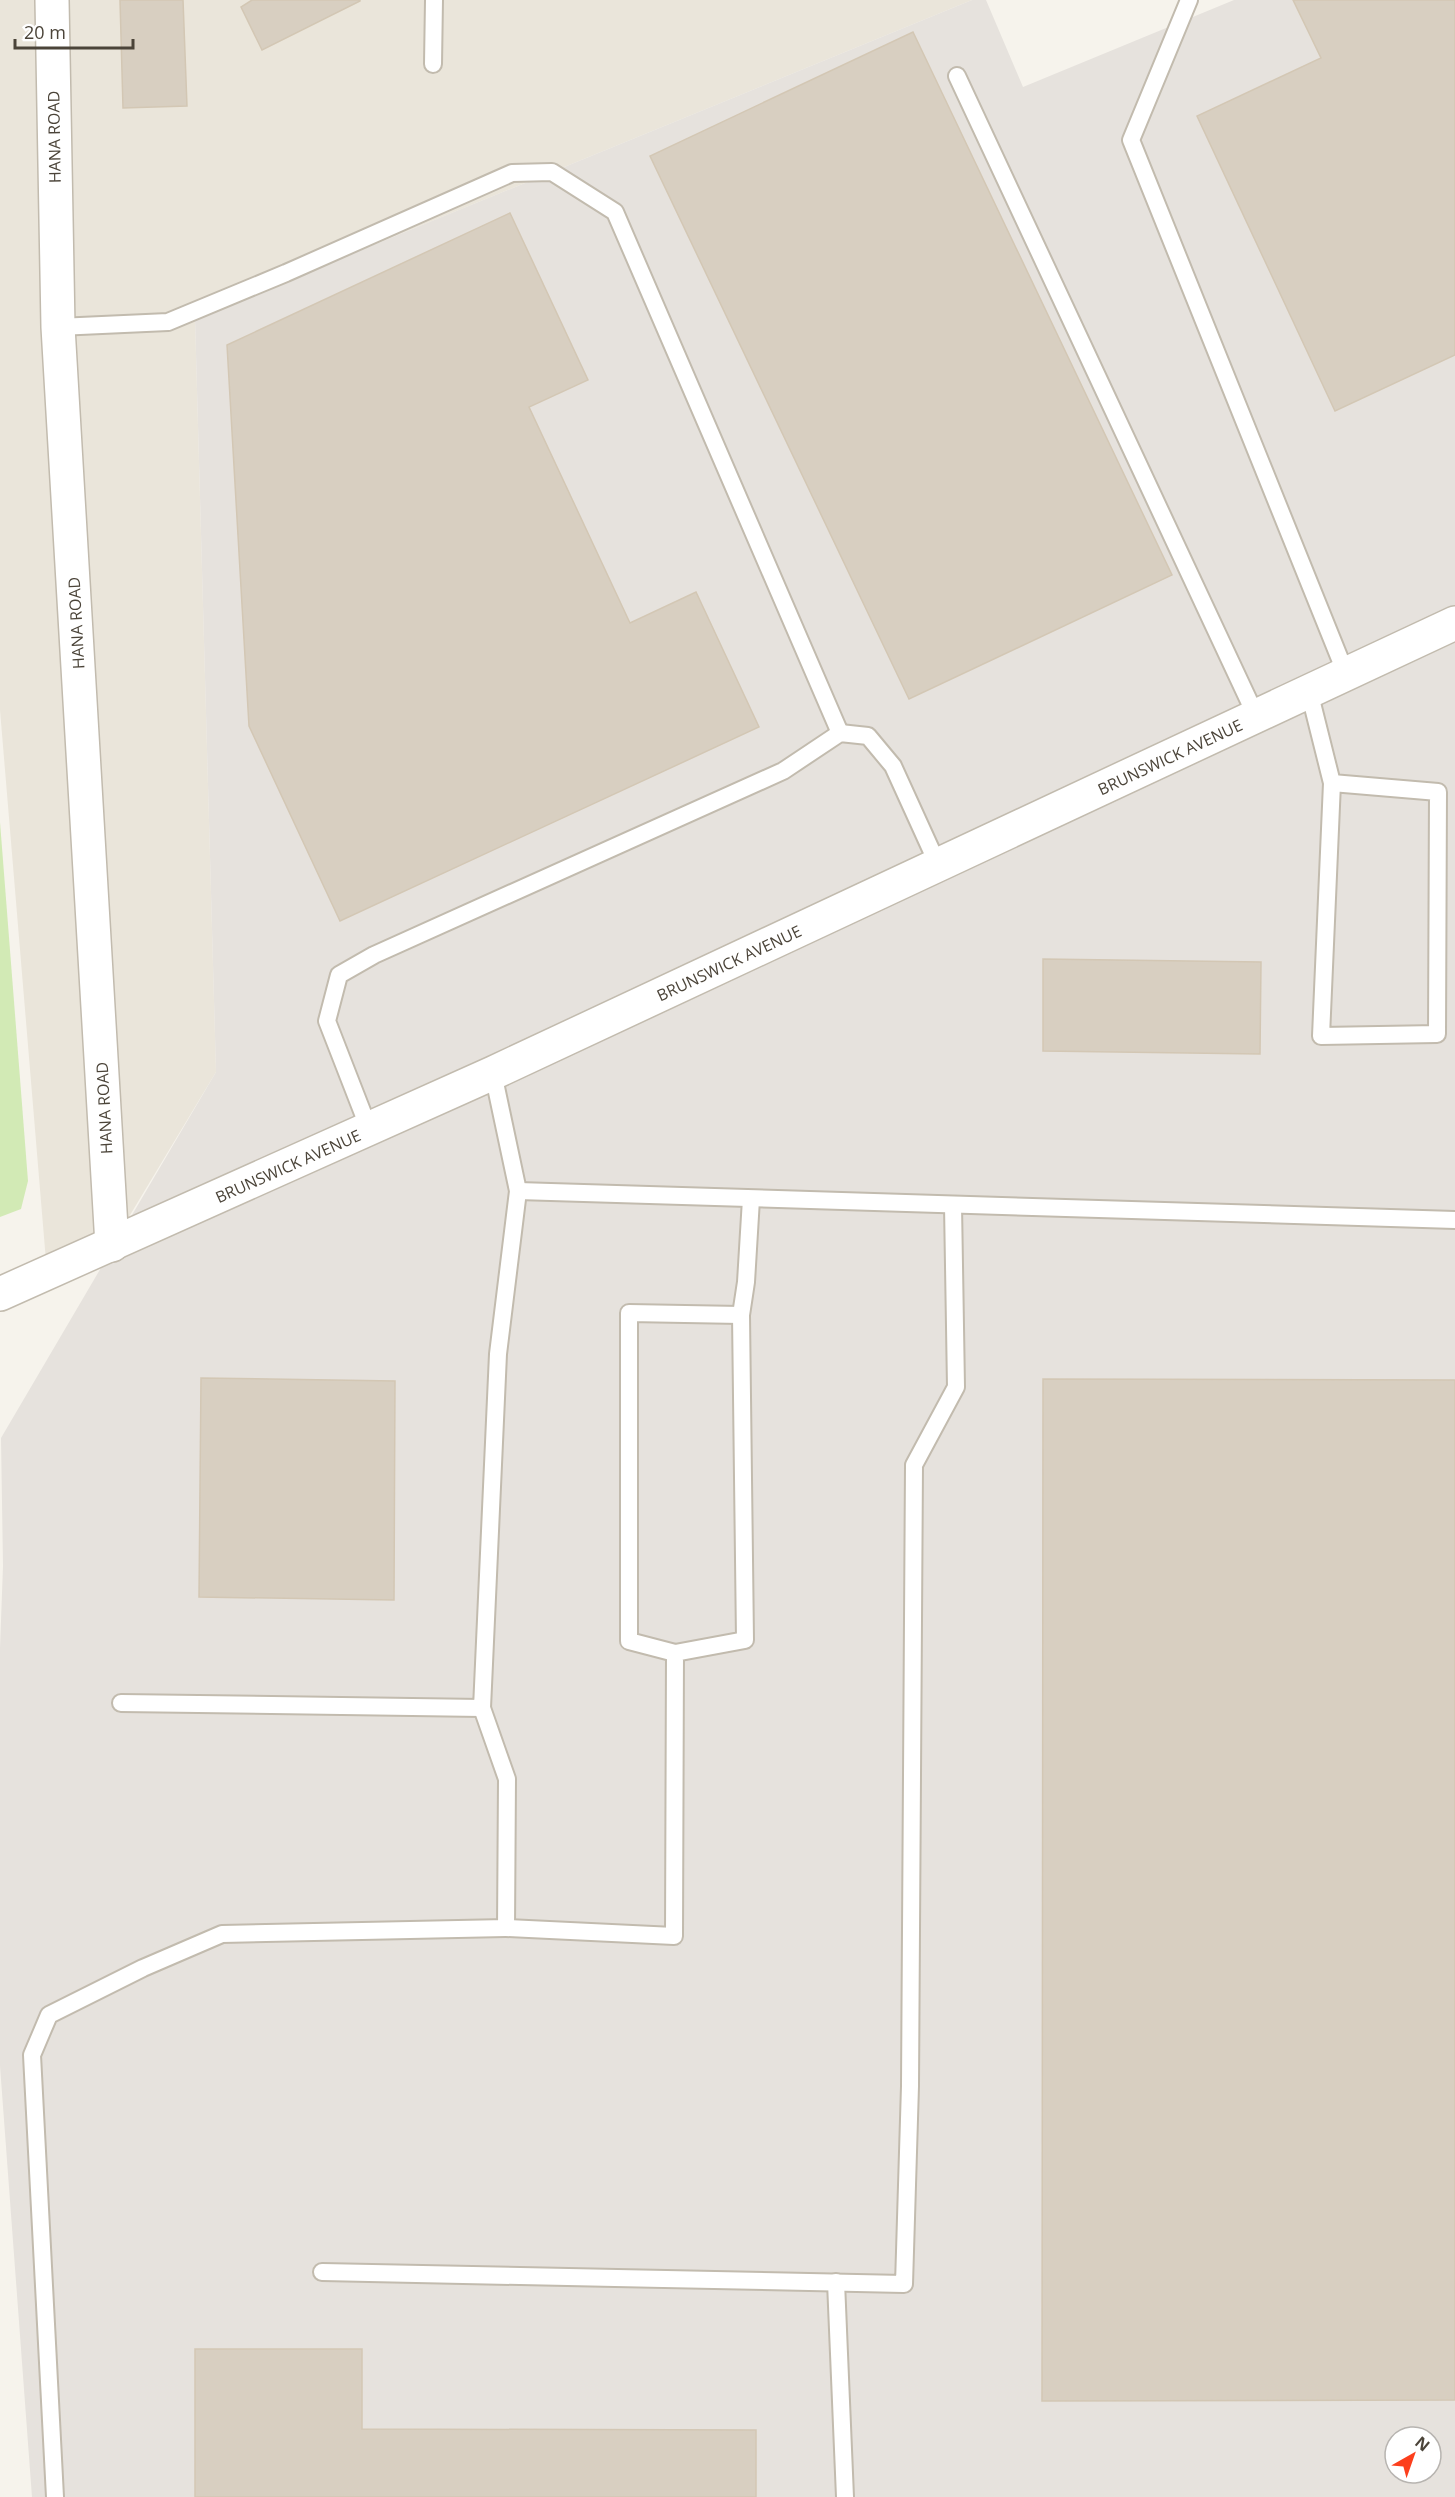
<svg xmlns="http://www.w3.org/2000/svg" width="1455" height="2497" font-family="'Open Sans',sans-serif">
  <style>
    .residential { fill: #eae5da }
    .industrial { fill: #e6e2dd; fill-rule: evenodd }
    .green { fill: #d2eab5 }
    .building { fill: #d8cfc1; stroke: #d3c7b4; stroke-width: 1.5 }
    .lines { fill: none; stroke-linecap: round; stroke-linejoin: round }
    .lane-casing { stroke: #c2bbae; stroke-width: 20 }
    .street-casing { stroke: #c2bbae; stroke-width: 36 }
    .lane { stroke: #fff; stroke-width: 16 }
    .street { stroke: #fff; stroke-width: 33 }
    .labels { text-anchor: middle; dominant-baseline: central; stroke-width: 5; stroke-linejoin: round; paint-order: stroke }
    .street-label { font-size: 16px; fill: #4b4439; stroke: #fff }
  </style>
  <rect width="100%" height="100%" fill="#f6f3ec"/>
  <path class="residential" d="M0 0H972L195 318 216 1072 112 1245 47 1273 0 710Z"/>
  <path class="industrial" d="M972 0H986L1023 87 1234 0H1365L1455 17V2497H32L0 2066V1648L3 1566 1 1438 216 1072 195 318ZM1395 2437H1431V2473H1395Z"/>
  <path class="green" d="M0 822 28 1181 21 1209 0 1217Z"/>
  <g class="building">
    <path d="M120 0H183L187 106 123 108Z"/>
    <path d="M252 0H360V1L262 50 241 7Z"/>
    <path d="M1293 0H1455V355L1335 411 1197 116 1321 58Z"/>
    <path d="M913 32 1172 575 909 699 650 156Z"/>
    <path d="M510 213 588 380 529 407 630 623 696 592 759 727 340 921 249 726 227 345Z"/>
    <path d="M1043 959 1261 962 1260 1054 1043 1051Z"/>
    <path d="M201 1378 395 1381 394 1600 199 1597Z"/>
    <path d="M1043 1379 1455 1380V2400L1042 2401Z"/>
    <path d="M195 2349H362V2429L756 2430V2497H195Z"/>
  </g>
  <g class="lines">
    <g class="lane-casing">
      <g id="lane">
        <path d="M1189 0 1131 140 1346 674"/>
        <path d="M433 64 434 0"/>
        <path d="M957 76 1256 716"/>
        <path d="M58 327 168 322 286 273 512 173 552 172 615 212 840 733"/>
        <path d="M1309 691 1332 783 1438 792 1437 1034 1321 1036 1332 783"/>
        <path d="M369 1129 327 1021 339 975 374 955 783 771 840 733 868 736 893 766 938 865"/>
        <path d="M518 1191 1455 1220"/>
        <path d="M675 1653 629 1641V1313L741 1315"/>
        <path d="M121 1703 482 1708 498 1354 518 1191 493 1073"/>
        <path d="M506 1928 674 1936 675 1653 745 1640 741 1315 746 1282 751 1199"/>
        <path d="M322 2272 904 2284 910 2086 914 1465 956 1387 953 1205"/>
        <path d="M836 2282 845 2497"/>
        <path d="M55 2497 32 2055 49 2015 143 1968 222 1934 506 1928 507 1779 482 1708"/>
      </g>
    </g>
    <g class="street-casing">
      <g id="street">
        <path d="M52 0 58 327 112 1245"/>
        <path d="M0 1294 493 1073 1455 623"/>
      </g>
    </g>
    <use href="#lane" class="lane"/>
    <use href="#street" class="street"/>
  </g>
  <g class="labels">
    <g class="street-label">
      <text transform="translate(54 137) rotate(-91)">HANA ROAD</text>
      <text transform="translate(76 623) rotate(-93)">HANA ROAD</text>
      <text transform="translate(1170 757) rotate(-25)">BRUNSWICK AVENUE</text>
      <text transform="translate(729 963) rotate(-25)">BRUNSWICK AVENUE</text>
      <text transform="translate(104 1108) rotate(-93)">HANA ROAD</text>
      <text transform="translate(288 1166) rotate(-24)">BRUNSWICK AVENUE</text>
    </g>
  </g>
  <g transform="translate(1413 2455) rotate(40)"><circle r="28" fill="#ffffff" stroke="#b7b4b0" stroke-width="1.5"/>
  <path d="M0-4.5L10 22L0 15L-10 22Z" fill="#fc3f1d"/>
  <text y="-9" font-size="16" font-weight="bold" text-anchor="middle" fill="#4b4439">N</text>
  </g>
  <path d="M15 39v9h118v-9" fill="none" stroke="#4b4439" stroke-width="3"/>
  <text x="24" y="39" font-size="18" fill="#4b4439" stroke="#ffffff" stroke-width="4.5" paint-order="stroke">20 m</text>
</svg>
